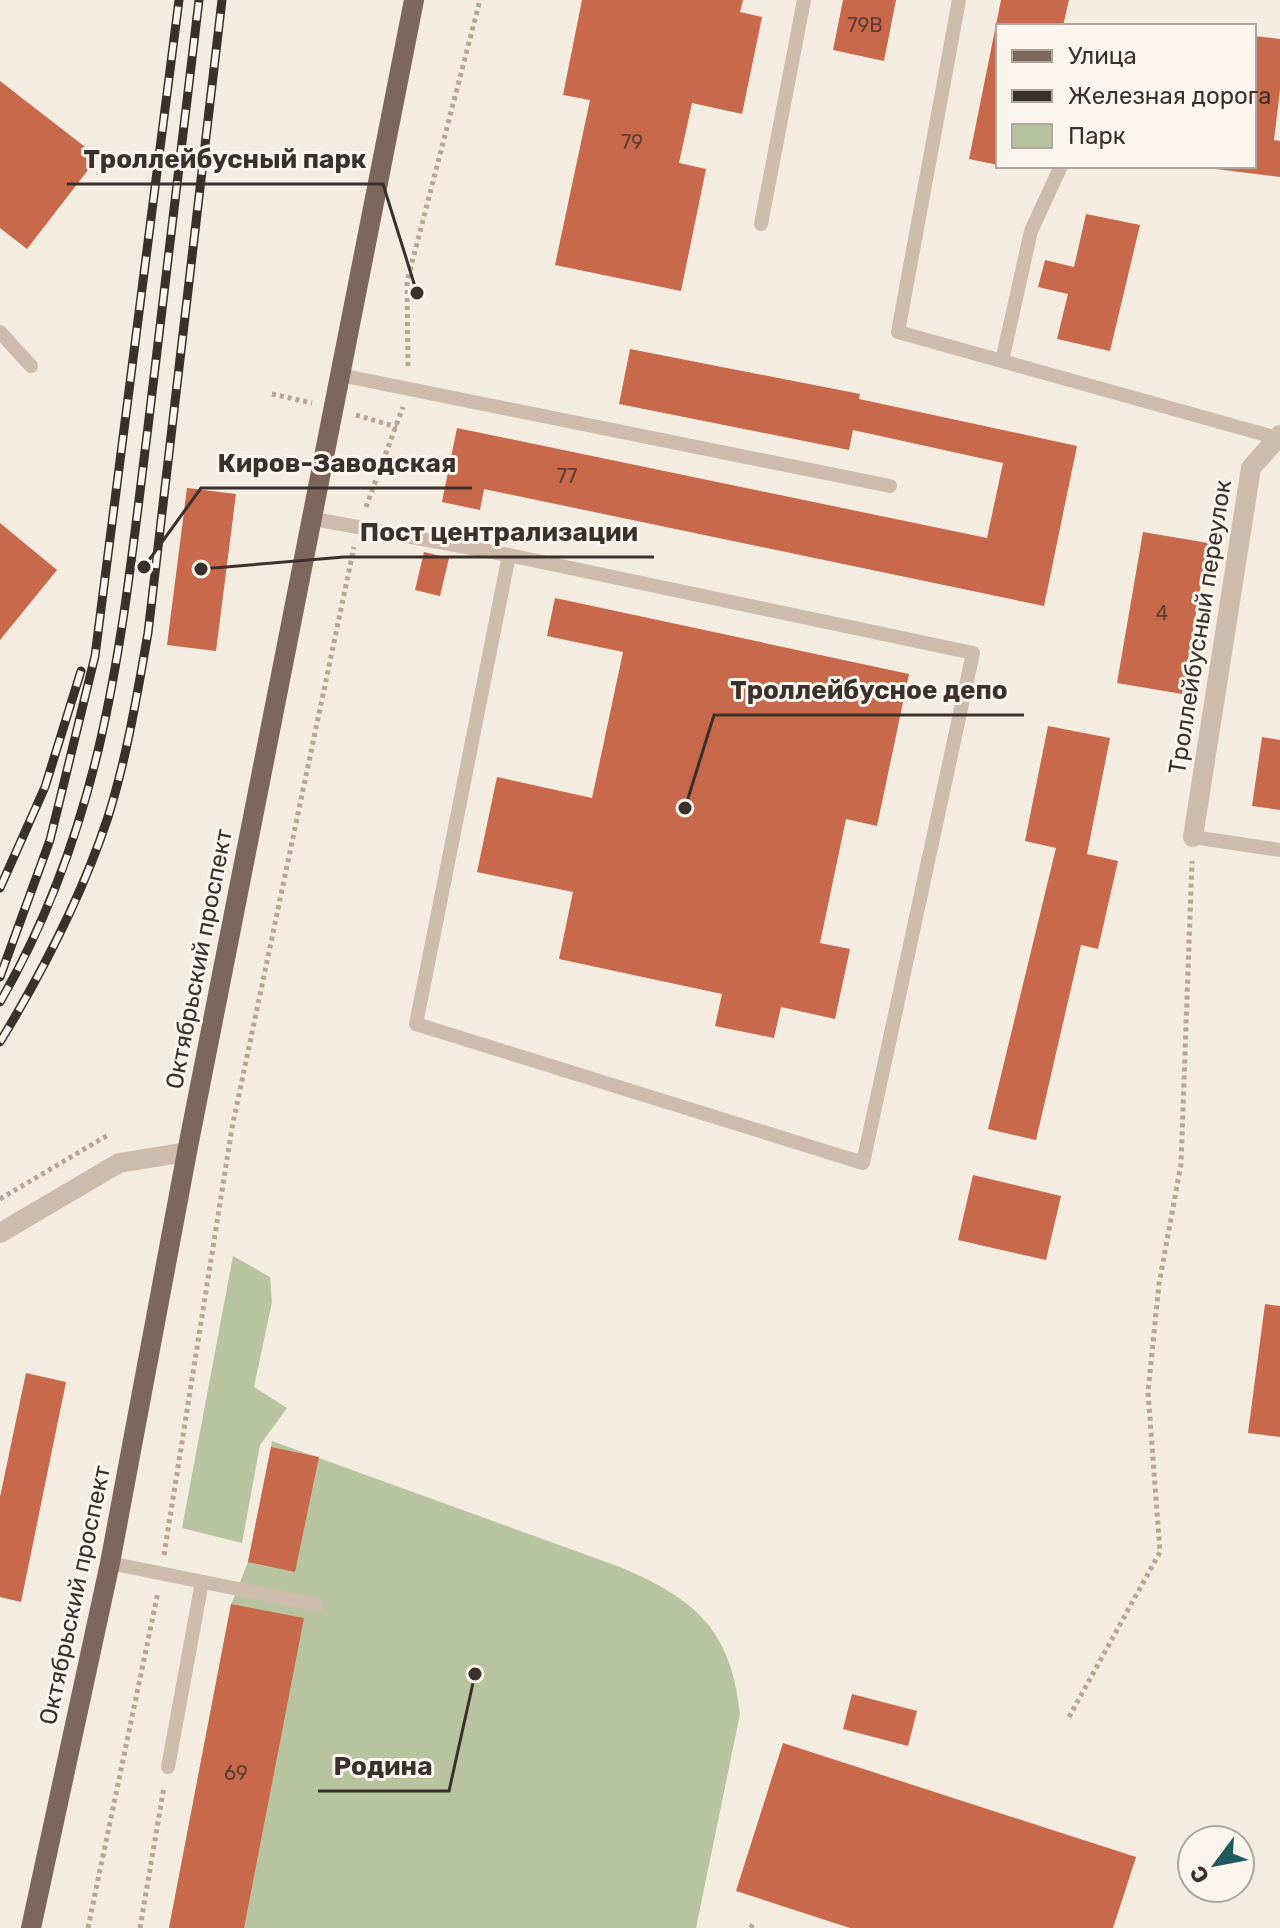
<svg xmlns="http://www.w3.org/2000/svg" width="1280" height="1928" font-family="Rubik,sans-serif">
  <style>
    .green { fill: #b8c4a0 }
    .building { fill: #c8694b }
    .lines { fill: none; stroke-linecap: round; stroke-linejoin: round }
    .path { stroke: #b9a596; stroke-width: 5; stroke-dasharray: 4 4; stroke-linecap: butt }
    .service { stroke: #cdbbac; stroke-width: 14 }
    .minor { stroke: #cdbbac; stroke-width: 20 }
    .primary { stroke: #7d675c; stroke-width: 20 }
    .rail-casing { stroke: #3b302b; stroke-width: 9 }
    .rail { stroke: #fbf5ee; stroke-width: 6; stroke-dasharray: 18; stroke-linecap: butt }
    .labels { text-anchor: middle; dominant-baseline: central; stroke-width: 6; stroke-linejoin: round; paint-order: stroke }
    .number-label { font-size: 20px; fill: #5e3e33 }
    .street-label { font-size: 24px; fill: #3b302b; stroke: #fbf5ee }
    .leader { fill: none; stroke: #3b302b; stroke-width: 3 }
    .callout-dot { fill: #3b302b; stroke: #fbf5ee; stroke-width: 3 }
    .callout-label { font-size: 26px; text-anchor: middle; font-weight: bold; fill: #3b302b; stroke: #fbf5ee; stroke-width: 6; stroke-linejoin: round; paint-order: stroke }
  </style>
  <rect width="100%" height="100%" fill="#f4ebe1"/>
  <g class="green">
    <path d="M233 1256 270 1277 272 1302 254 1387 287 1408 260 1445 242 1543 182 1528Z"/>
    <path d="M272 1441 620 1567C695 1599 731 1629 740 1714L696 1928H169L231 1605 248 1562Z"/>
  </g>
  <g class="building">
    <path d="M582 0H743L740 12 762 17 742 114 692 103 679 163 706 169 681 291 555 265 590 100 563 95Z"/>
    <path d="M843 0H896L884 61 833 50Z"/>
    <path d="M1001 0H1069L1063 26H998V165L969 159Z"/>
    <path d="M1254 36 1280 39V90L1274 140 1280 141V177L1208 168 1254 166Z"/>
    <path d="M0 81 98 157 27 249 0 228Z"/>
    <path d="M1086 214 1140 225 1110 351 1057 339 1068 294 1038 287 1045 260 1074 267Z"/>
    <path d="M630 349 860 394 859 399 1077 446 1044 606 484 489 480 510 442 502 457 428 987 538 1003 463 853 430 849 450 619 404Z"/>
    <path d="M187 488 236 494 216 651 167 645Z"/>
    <path d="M0 523 57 570 0 640Z"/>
    <path d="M1143 532 1208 543 1182 694 1117 683Z"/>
    <path d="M424 552 449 558 440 596 415 590Z"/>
    <path d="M555 598 909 674 877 826 846 819 820 943 850 949 835 1019 781 1007 774 1038 715 1026 722 994 559 959 573 892 477 872 497 777 592 798 623 652 547 636Z"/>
    <path d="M1048 726 1110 738 1087 854 1118 861 1098 949 1081 945 1036 1140 988 1129 1056 848 1025 841Z"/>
    <path d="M1262 737 1280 740V810L1252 806Z"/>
    <path d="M973 1175 1061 1196 1046 1260 958 1240Z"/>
    <path d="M1265 1304 1280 1306V1437L1248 1433Z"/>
    <path d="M26 1373 66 1382 21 1602 0 1597V1497Z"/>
    <path d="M271 1447 319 1457 295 1572 248 1562Z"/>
    <path d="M231 1604 304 1618 244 1928H169Z"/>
    <path d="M852 1694 917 1711 908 1746 843 1729Z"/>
    <path d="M783 1743 1136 1857 1113 1928H850L736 1891Z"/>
  </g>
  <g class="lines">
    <g class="path">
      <path d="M408 366 407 282 480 0"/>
      <path d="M272 394 312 403"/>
      <path d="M356 415 397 427"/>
      <path d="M366 507 403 407"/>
      <path d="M0 1199 108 1135"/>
      <path d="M164 1555 232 1128 354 547"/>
      <path d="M1069 1717 1160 1552 1148 1392 1159 1284 1181 1164 1192 861"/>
      <path d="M88 1928 158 1592"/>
      <path d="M140 1928 164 1787"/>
      <path d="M751 1928 753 1923"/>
    </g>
    <g class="service">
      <path d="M959 0 898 332 1277 438"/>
      <path d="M761 224 804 0"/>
      <path d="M0 332 31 366"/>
      <path d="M1002 361 1031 231 1061 166"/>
      <path d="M340 375 890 486"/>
      <path d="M314 519 509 555 416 1024 863 1163 973 653 509 555"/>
      <path d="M1193 837 1280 850"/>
      <path d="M110 1563 317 1605"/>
      <path d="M168 1767 202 1582"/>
    </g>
    <g class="minor">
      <path d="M1193 837 1251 468 1280 435"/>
      <path d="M0 1233 119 1163 187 1152"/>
    </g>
    <path class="primary" d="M31 1928 110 1563 187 1152 414 0"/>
    <g class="rail-casing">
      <g id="rail">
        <path d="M0 888 45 787 81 671"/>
        <path d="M0 977 50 840 95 656 179 0"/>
        <path d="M0 1002C107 817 122 634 148 427 165 284 182 142 199 0"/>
        <path d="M0 1042C43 971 82 896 108 817 127 757 137 695 148 633L222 0"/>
      </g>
    </g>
    <use href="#rail" class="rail"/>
  </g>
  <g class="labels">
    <g class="number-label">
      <text x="865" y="25">79В</text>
      <text x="632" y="142">79</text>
      <text x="567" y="476">77</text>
      <text x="1162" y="613">4</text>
      <text x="236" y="1773">69</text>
    </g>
    <g class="street-label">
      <text transform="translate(1200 627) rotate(-81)">Троллейбусный переулок</text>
      <text transform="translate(199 959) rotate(-79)">Октябрьский проспект</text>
      <text transform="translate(75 1595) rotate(-78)">Октябрьский проспект</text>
    </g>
  </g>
  <path class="leader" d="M417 293L383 184H67M144 567L201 488H472M201 569L344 557H654M685 808L714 715H1024M475 1674L449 1791H318"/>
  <g class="callout-dot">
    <circle cx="417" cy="293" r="8"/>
    <circle cx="144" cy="567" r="8"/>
    <circle cx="201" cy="569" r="8"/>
    <circle cx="685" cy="808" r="8"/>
    <circle cx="475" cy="1674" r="8"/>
  </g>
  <g class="callout-label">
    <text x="225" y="168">Троллейбусный парк</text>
    <text x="337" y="472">Киров-Заводская</text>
    <text x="499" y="541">Пост централизации</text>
    <text x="869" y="699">Троллейбусное депо</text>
    <text x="383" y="1775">Родина</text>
  </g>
  <rect x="996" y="24" width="260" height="144" fill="#fbf5ee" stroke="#aea6a0" stroke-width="2"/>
  <rect x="1012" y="50" width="40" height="12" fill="#7d675c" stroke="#aea6a0" stroke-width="2"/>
  <text x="1068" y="64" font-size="24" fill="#3b302b">Улица</text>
  <rect x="1012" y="90" width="40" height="12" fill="#3b302b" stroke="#aea6a0" stroke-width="2"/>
  <text x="1068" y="104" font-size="24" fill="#3b302b">Железная дорога</text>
  <rect x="1012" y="124" width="40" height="24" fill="#b8c4a0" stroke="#aea6a0" stroke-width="2"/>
  <text x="1068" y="144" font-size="24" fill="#3b302b">Парк</text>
  <g transform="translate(1216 1864) rotate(238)"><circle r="38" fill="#fbf5ee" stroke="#aea6a0" stroke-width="2"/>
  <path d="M0-6L14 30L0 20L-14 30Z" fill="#1f5a5e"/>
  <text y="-12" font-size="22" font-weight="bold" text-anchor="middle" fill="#3b302b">С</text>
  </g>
</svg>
